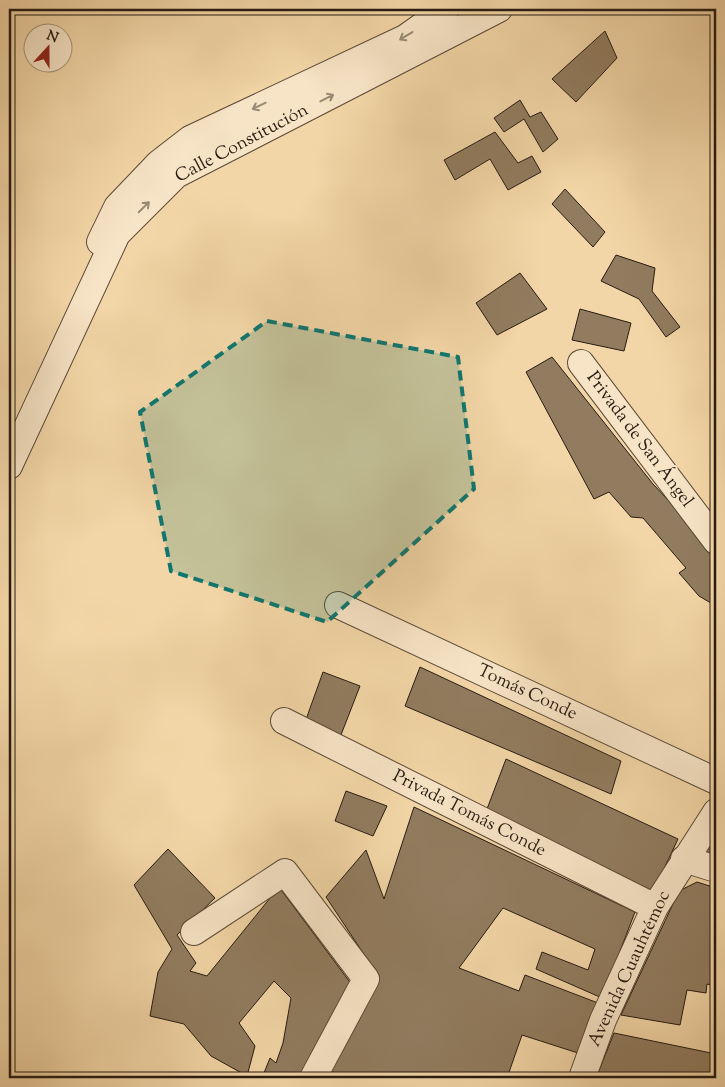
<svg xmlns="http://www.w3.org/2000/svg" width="725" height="1087" font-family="'Sorts Mill Goudy',serif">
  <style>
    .building { fill: #917c5f; stroke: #271b12 }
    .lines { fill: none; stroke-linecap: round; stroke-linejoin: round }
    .street-casing { stroke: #5a4a37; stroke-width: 28 }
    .street { stroke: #f7e4c6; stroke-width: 26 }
    .oneway { stroke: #998a75 }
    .marked { fill: #0f766e; fill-opacity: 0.2; stroke: #0f766e; stroke-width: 4; stroke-dasharray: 10 6; stroke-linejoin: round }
    .labels { text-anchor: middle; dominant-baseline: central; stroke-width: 4; stroke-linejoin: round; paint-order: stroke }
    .street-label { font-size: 18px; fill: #271b12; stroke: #f7e4c6 }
  </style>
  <rect width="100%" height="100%" fill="#f3d6a7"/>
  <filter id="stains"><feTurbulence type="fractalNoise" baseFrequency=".004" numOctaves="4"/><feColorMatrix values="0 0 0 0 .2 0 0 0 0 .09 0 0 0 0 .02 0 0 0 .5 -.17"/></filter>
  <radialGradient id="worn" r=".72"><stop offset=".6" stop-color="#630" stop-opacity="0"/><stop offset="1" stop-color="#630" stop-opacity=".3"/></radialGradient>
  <g class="building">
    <path d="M605 31 617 58 576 102 552 79Z"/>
    <path d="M520 100 530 117 541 112 558 139 543 152 524 119 504 132 494 118Z"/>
    <path d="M495 132 518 163 532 156 541 172 508 190 490 159 455 180 444 160Z"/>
    <path d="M565 189 605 232 593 247 552 204Z"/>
    <path d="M616 255 655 268 652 291 680 327 666 337 639 299 601 281Z"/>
    <path d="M520 273 547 309 497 335 476 303Z"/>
    <path d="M580 309 631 323 624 351 572 340Z"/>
    <path d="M552 357 653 484 716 551V606L699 596 679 573 686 568 643 518 631 517 609 492 594 499 526 372Z"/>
    <path d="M420 667 621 761 611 794 405 706Z"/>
    <path d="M323 672 360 686 339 740 304 725Z"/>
    <path d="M506 759 678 839 653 892 487 809Z"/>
    <path d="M346 791 387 806 373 836 335 821Z"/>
    <path d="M414 807 635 912 602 998 536 969 542 952 588 970 595 949 503 908 459 968 519 991 525 975 598 1003 581 1054 522 1035 507 1078H322L377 974 326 897 366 850 384 899Z"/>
    <path d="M716 834V860L701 856Z"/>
    <path d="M168 849 215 898 177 935 196 963 190 971 207 976 279 887 352 985 304 1078H262L270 1058 276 1063 283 1043 291 998 274 981 239 1023 255 1046 247 1076 211 1056 184 1024 150 1016 158 972 172 949 134 885Z"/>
    <path d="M697 882 716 888V986L707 984 706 993 687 990 680 1025 621 1015 679 891Z"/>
    <path d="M614 1033 716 1054V1078H596Z"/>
  </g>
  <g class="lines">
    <g class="street-casing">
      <g id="street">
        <path d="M100 242 117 207 159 163 190 139 405 38 446 9"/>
        <path d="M581 363 716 541"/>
        <path d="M9 466 117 234 176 175 499 9"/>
        <path d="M338 605 716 781"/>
        <path d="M284 721 655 907"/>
        <path d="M684 859 716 869"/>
        <path d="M194 932 285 872 366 979 313 1078"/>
        <path d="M582 1078 603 1020 655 907 716 812"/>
      </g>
    </g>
    <use href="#street" class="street"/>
  </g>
  <defs><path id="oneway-shaft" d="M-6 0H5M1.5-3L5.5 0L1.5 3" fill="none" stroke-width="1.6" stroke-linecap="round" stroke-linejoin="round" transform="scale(1.25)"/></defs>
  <g class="oneway">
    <use href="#oneway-shaft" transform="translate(406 36) rotate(149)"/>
    <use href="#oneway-shaft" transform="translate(327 98) rotate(-27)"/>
    <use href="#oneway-shaft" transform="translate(259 106) rotate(154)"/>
    <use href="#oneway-shaft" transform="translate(144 207) rotate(-45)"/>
  </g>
  <path class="marked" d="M267 321 458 357 474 489 327 622 171 571 140 412Z"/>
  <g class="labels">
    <g class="street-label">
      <text transform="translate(242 144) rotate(-28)">Calle Constitución</text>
      <text transform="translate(639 440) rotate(53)">Privada de San Ángel</text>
      <text transform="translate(527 693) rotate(25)">Tomás Conde</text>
      <text transform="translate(469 814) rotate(27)">Privada Tomás Conde</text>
      <text transform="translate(630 969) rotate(-65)">Avenida Cuauhtémoc</text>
    </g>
  </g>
  <rect width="725" height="1087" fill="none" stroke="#f3d6a7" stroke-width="30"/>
  <rect x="10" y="10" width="705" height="1067" fill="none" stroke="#271b12" stroke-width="2.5"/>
  <rect x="15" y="15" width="695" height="1057" fill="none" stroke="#271b12"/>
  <g transform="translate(48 48) rotate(21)"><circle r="24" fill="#f7e4c6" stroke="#a4947e"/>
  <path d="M0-4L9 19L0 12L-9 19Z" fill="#8f2418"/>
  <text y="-8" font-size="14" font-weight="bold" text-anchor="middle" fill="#271b12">N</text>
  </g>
  <rect width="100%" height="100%" filter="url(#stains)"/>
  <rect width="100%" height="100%" fill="url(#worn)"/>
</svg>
